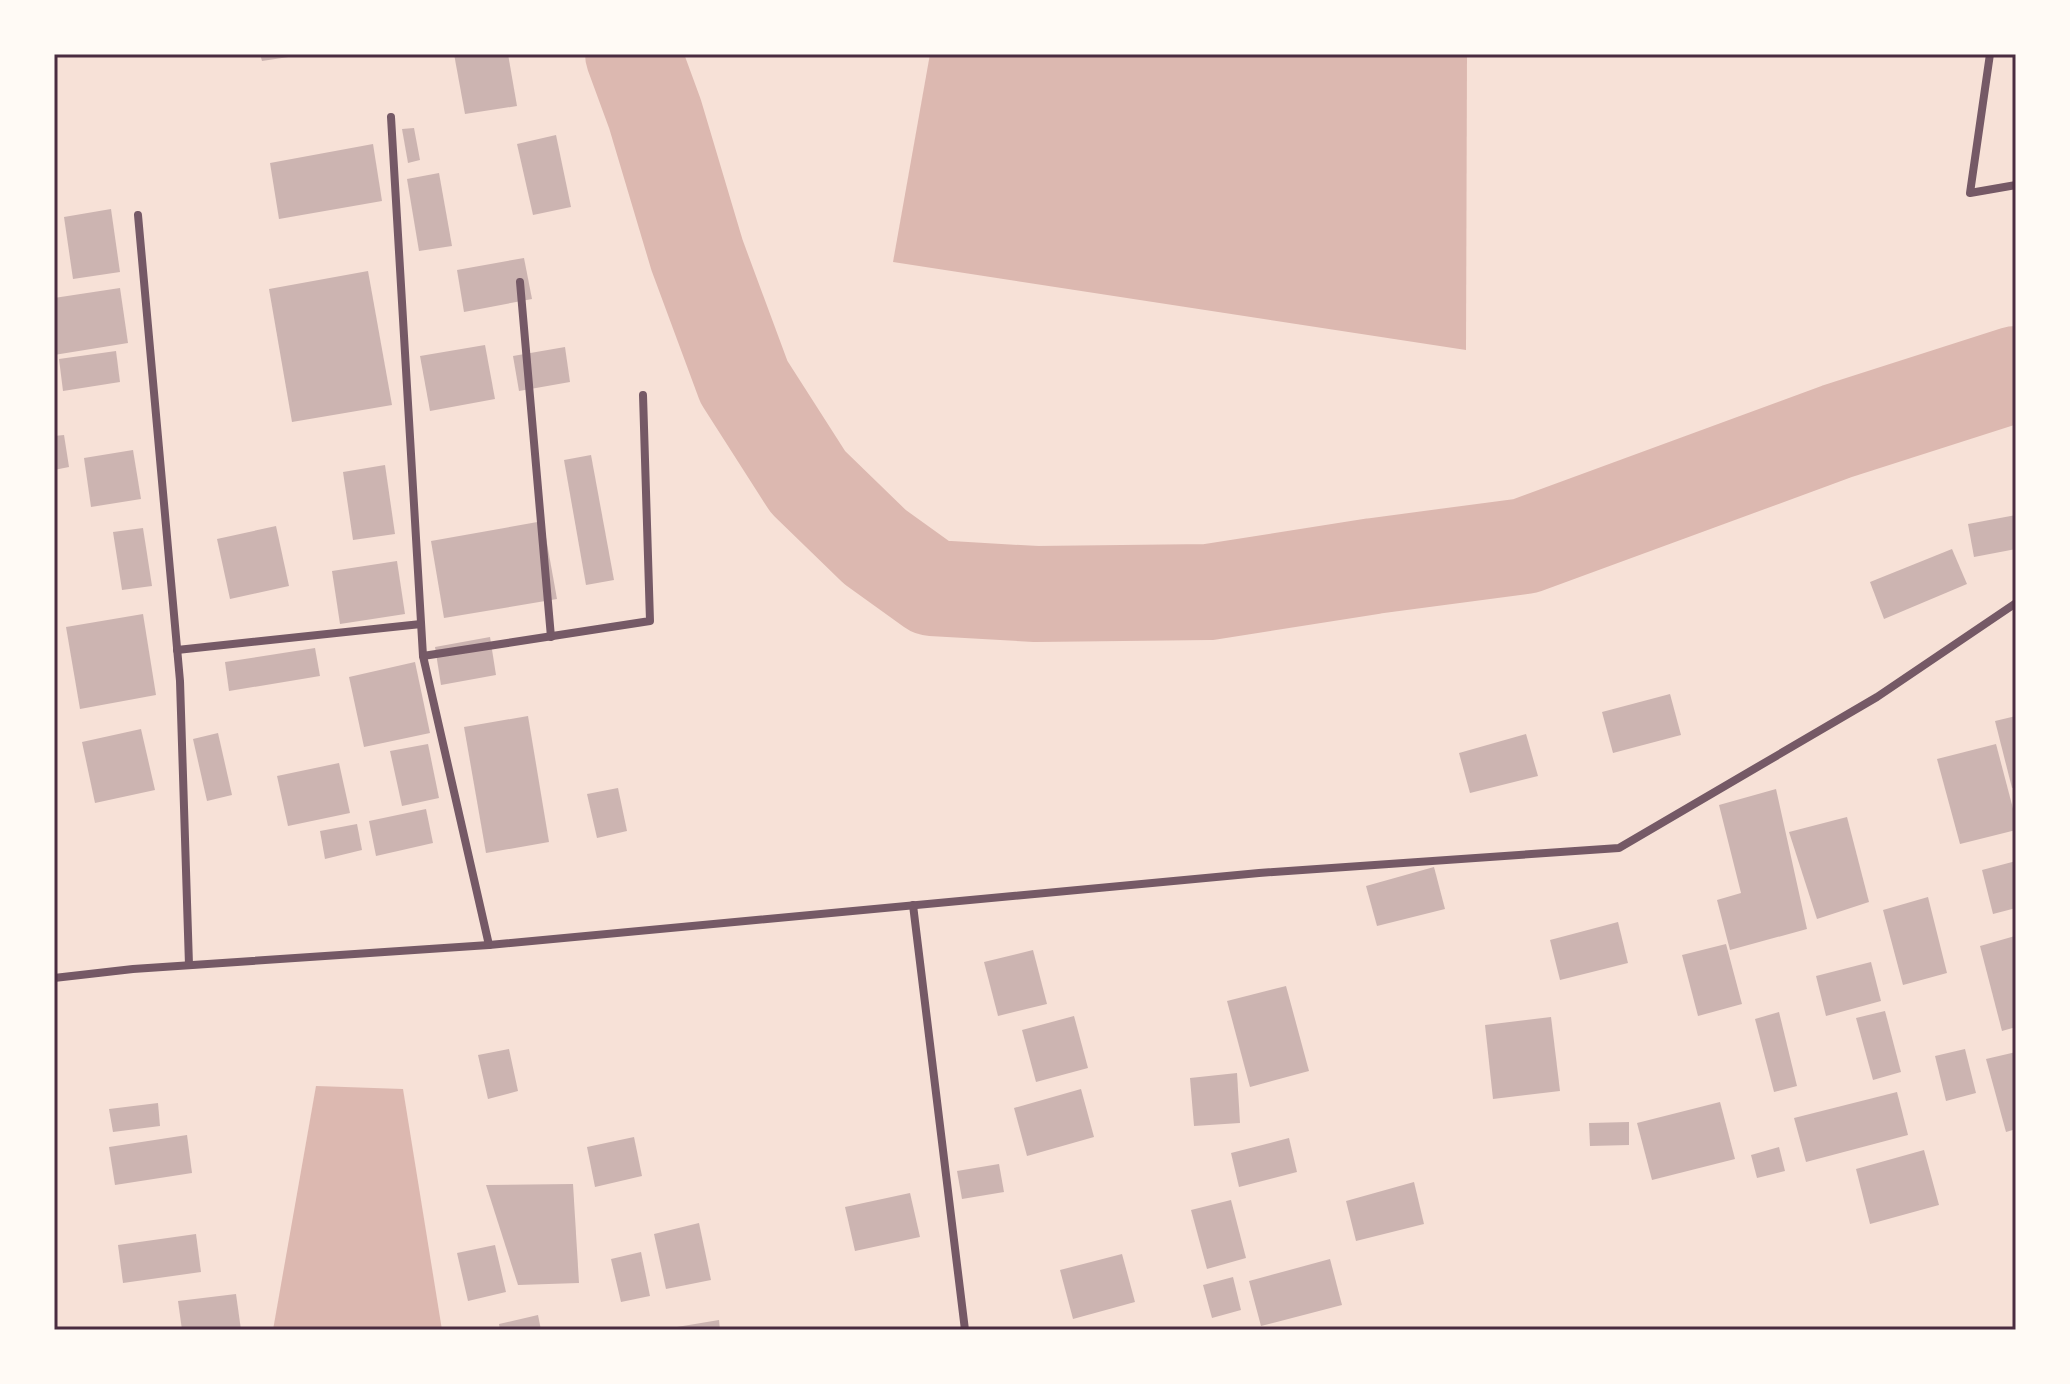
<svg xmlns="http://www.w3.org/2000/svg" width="2070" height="1384" font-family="Cabin,sans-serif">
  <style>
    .water { fill: #dcb8b0 }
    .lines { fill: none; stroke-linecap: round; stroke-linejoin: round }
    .river { stroke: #dcb8b0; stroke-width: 96 }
    .building { fill: #ccb4b1 }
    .minor { stroke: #755966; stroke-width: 8 }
    .neatline { fill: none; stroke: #4a2c40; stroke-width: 3 }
  </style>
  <rect width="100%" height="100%" fill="#f7e1d7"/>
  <g class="water">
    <path d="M930 54H1467L1466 350 893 262Z"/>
    <path d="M316 1086 403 1089 442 1330H273Z"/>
  </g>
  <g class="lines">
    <path class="river" d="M633 54 655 114 697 255 744 382 808 482 875 547 932 588 1036 594 1209 592 1374 566 1525 546 1838 431 2016 374"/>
  </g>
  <g class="building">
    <path d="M260 54H294L295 56 262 61Z"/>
    <path d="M454 54H508L517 106 465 114Z"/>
    <path d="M414 128 420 160 408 163 402 129Z"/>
    <path d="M556 135 571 207 533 215 517 144Z"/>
    <path d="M373 144 382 201 279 219 270 163Z"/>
    <path d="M439 173 452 246 419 251 407 179Z"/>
    <path d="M111 209 120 272 73 279 64 217Z"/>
    <path d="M524 258 532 299 464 312 457 270Z"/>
    <path d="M368 271 392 405 292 422 269 289Z"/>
    <path d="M120 288 128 343 54 355V298Z"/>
    <path d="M485 345 495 399 430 411 420 356Z"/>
    <path d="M565 347 570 382 519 391 513 356Z"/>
    <path d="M116 351 120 382 63 391 59 359Z"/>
    <path d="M64 435 69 467 54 470V436Z"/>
    <path d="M133 450 141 499 91 507 84 458Z"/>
    <path d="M591 455 614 580 586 585 564 460Z"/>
    <path d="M385 465 395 534 353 540 343 472Z"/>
    <path d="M2016 515V549L1974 557 1968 524Z"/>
    <path d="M543 521 557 599 444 618 431 541Z"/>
    <path d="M276 526 289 586 230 599 217 539Z"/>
    <path d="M143 528 152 586 122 590 113 532Z"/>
    <path d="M1952 549 1967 584 1884 619 1870 582Z"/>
    <path d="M397 561 405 614 340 624 332 571Z"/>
    <path d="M143 614 156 695 80 709 66 627Z"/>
    <path d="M490 637 496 675 441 685 435 647Z"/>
    <path d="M315 648 320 676 229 691 225 662Z"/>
    <path d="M415 662 430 733 364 747 349 677Z"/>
    <path d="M1670 694 1681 735 1613 753 1602 712Z"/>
    <path d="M528 716 549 842 486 853 464 727Z"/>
    <path d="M2016 716V787L2012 788 1995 721Z"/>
    <path d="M141 729 155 790 95 803 82 742Z"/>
    <path d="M218 733 232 795 207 801 193 739Z"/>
    <path d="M1526 734 1538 776 1470 793 1459 753Z"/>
    <path d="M428 744 439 798 402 806 390 751Z"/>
    <path d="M1996 744 2016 820V830L1960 844 1937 759Z"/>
    <path d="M339 763 350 813 288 826 277 776Z"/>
    <path d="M618 788 627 831 597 838 587 794Z"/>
    <path d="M1776 789 1807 929 1730 950 1717 900 1741 893 1719 805Z"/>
    <path d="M426 809 433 843 376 856 369 821Z"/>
    <path d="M1847 817 1869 902 1817 919 1789 832Z"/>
    <path d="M357 824 362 850 325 859 320 831Z"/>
    <path d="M2016 861V908L1993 914 1982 870Z"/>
    <path d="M1434 867 1445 909 1377 926 1366 886Z"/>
    <path d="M1928 897 1947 973 1903 985 1883 910Z"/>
    <path d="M1618 922 1628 963 1560 980 1550 940Z"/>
    <path d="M2015 936 2016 1027 2002 1031 1980 946Z"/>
    <path d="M1726 944 1742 1004 1698 1016 1682 955Z"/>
    <path d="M1033 950 1047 1004 998 1016 984 962Z"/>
    <path d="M1871 962 1881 1001 1826 1016 1816 976Z"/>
    <path d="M1286 986 1309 1071 1250 1087 1227 1001Z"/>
    <path d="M1885 1011 1901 1072 1873 1080 1856 1018Z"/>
    <path d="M1779 1012 1797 1086 1774 1092 1755 1019Z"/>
    <path d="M1074 1016 1088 1068 1036 1082 1022 1030Z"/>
    <path d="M1551 1017 1560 1091 1493 1099 1485 1025Z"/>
    <path d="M509 1049 518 1091 488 1099 478 1055Z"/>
    <path d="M1965 1049 1976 1093 1946 1101 1935 1056Z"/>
    <path d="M2016 1052V1129L2006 1132 1986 1059Z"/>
    <path d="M1237 1073 1240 1123 1194 1126 1190 1078Z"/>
    <path d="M1081 1089 1094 1137 1027 1156 1014 1108Z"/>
    <path d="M1897 1092 1908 1135 1806 1162 1794 1118Z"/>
    <path d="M1720 1102 1735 1159 1652 1180 1637 1123Z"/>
    <path d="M158 1103 160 1126 113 1132 109 1109Z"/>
    <path d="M1629 1122V1145L1590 1146 1589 1123Z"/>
    <path d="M187 1135 192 1173 115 1185 109 1147Z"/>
    <path d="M634 1137 642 1176 595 1187 587 1147Z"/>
    <path d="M1289 1138 1297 1172 1239 1187 1231 1153Z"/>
    <path d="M1779 1147 1785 1171 1757 1178 1751 1155Z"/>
    <path d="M1924 1150 1939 1205 1870 1224 1856 1169Z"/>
    <path d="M999 1164 1004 1192 962 1199 957 1171Z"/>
    <path d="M1414 1182 1424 1224 1356 1241 1346 1201Z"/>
    <path d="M573 1184 579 1283 518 1285 486 1185Z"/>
    <path d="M910 1193 920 1237 855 1251 845 1207Z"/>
    <path d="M1231 1200 1246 1258 1207 1269 1191 1210Z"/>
    <path d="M699 1223 711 1280 666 1289 654 1234Z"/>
    <path d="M196 1234 201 1272 123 1283 118 1245Z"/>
    <path d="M495 1245 506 1292 468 1301 457 1253Z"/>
    <path d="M641 1252 650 1296 621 1302 611 1259Z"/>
    <path d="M1122 1254 1135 1302 1073 1319 1060 1270Z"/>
    <path d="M1330 1259 1342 1305 1261 1326 1249 1281Z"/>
    <path d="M1233 1277 1241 1310 1212 1318 1203 1285Z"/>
    <path d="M236 1294 241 1330H182L178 1301Z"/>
    <path d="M538 1315 541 1330H500L499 1324Z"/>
    <path d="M719 1320 720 1330H671V1328Z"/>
  </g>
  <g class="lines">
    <g class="minor">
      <path d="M1990 54 1970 193 2016 185"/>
      <path d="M391 117 423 656 489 945"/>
      <path d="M138 215 180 681 189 965"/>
      <path d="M520 282 551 637"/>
      <path d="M177 650 421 624"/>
      <path d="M423 656 650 621 643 395"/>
      <path d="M913 905 965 1330"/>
      <path d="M54 978 133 969 489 945 1259 873 1619 848 1877 697 2016 603"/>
    </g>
  </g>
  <rect width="2070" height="1384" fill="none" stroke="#fffaf5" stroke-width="112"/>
  <rect x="56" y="56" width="1958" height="1272" class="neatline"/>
</svg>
